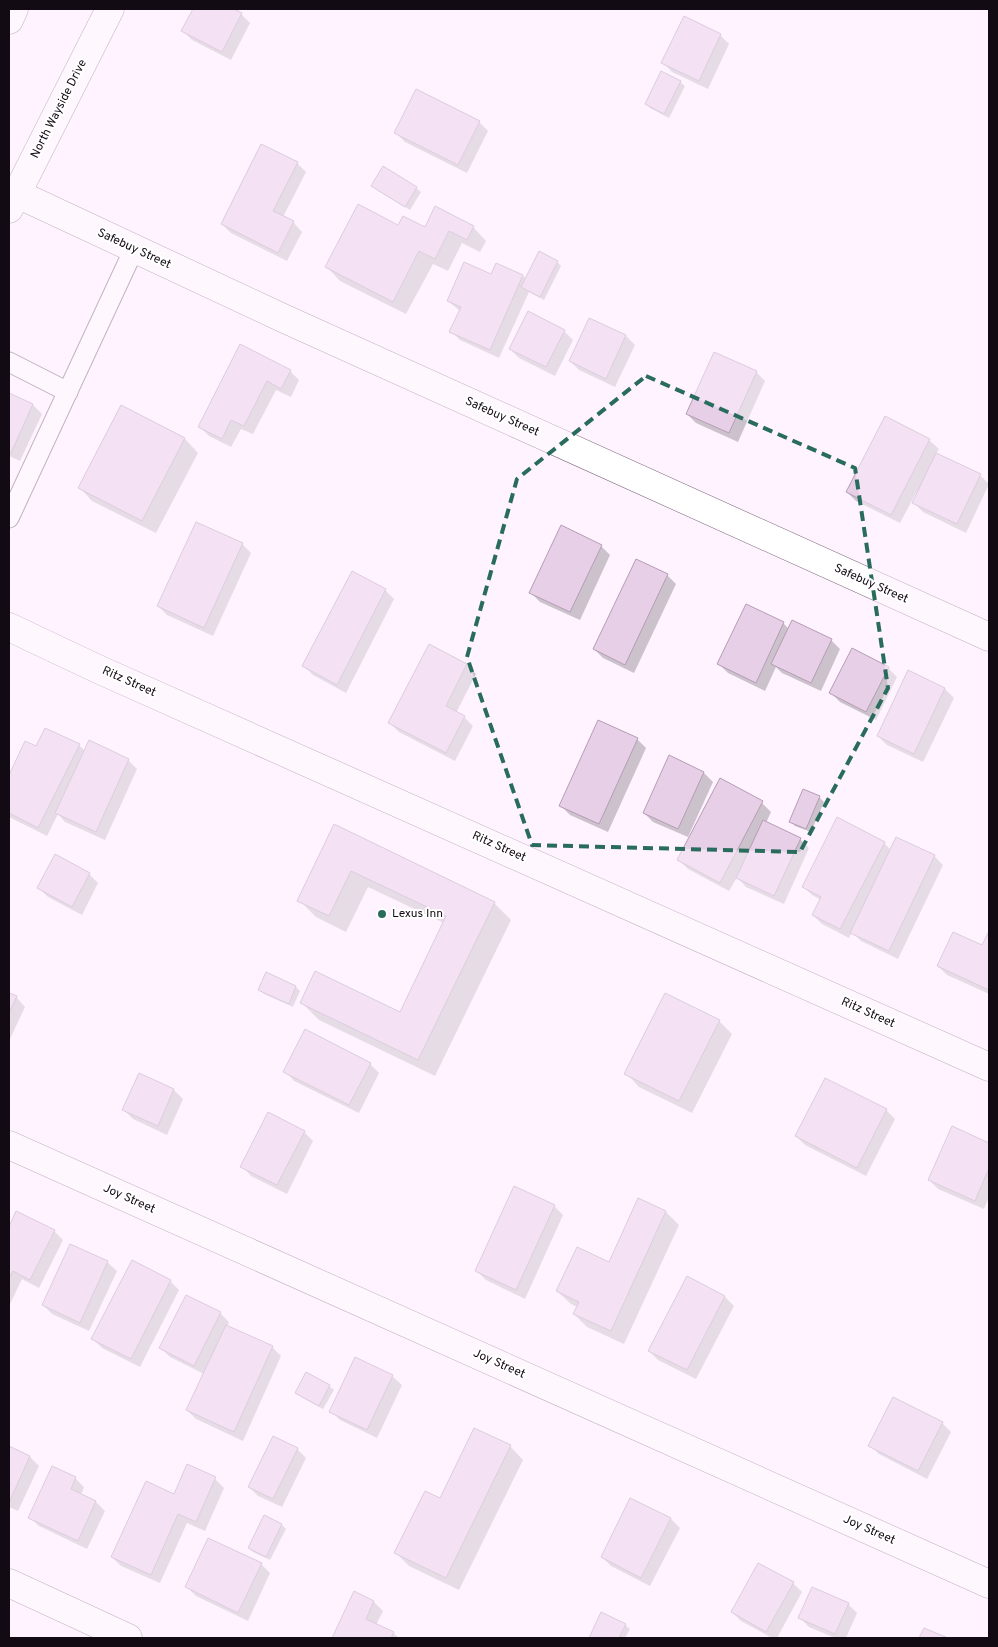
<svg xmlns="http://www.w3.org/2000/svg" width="998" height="1647" font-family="Overpass,sans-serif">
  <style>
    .shadow { fill: #0003 }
    .building { fill: #e8cfe8; stroke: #b59db5 }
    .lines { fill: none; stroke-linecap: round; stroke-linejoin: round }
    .service-casing { stroke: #796279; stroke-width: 21 }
    .minor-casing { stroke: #796279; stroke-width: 29 }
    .secondary-casing { stroke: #796279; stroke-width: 29 }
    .service { stroke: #fff; stroke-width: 19 }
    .minor { stroke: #fff; stroke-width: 28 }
    .secondary { stroke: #fff; stroke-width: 28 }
    .marked { fill: none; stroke: #296c5e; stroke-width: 4; stroke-dasharray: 10 6; stroke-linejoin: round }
    .poi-dot { fill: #296c5e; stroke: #fff; stroke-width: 2 }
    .labels { text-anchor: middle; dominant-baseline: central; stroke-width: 4; stroke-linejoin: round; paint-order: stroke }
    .street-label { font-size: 12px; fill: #130b13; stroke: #fff }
    .poi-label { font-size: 12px; fill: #130b13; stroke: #fff; text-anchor: start }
  </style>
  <rect width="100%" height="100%" fill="#fef3fe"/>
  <g class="shadow">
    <path d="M194 9H231L241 14 250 23 231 60 192 40 183 31Z"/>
    <path d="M720 35 729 44 708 89 672 72 663 63Z"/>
    <path d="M680 82 685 86 669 118 650 108 646 104Z"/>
    <path d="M479 122 488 131 467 173 405 142 396 133Z"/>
    <path d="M297 163 306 172 283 217 293 222 302 232 287 261 231 233 222 224Z"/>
    <path d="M373 186 416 188 421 192 410 210 377 190Z"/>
    <path d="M399 227 425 229 473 227 486 241 480 252 462 243 448 271 433 264 406 314 340 281 327 267Z"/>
    <path d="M557 262 561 266 544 300 529 292 499 358 460 340 451 331 460 311 448 301 492 276 497 265 523 276 526 279Z"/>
    <path d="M589 320 626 336 635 345 615 387 579 370 570 361Z"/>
    <path d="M564 331 573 340 555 376 519 358 510 349Z"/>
    <path d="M241 346 290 371 299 380 291 397 276 390 253 434 241 429 231 447 209 436 200 427Z"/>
    <path d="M756 372 765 381 738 442 696 423 687 414Z"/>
    <path d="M9 394 33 405 42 414 20 461 9 456Z"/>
    <path d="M121 406 185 439 198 453 156 533 92 501 79 487Z"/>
    <path d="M885 418 929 440 939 449 936 454 980 475 989 484 966 533 923 512 914 503 919 492 917 491 900 523 856 501 847 492Z"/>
    <path d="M242 544 251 553 213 636 167 615 158 606Z"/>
    <path d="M601 546 610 555 580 620 540 602 531 593Z"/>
    <path d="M667 575 676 584 634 673 603 658 594 649Z"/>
    <path d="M385 590 394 599 346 693 313 675 304 666Z"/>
    <path d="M746 606 784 624 789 629 831 640 840 649 821 691 782 673 776 667 765 691 728 673 719 664Z"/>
    <path d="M852 650 888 668 897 677 876 720 840 702 831 693Z"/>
    <path d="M467 665 476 674 456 713 464 717 473 726 455 761 399 732 390 723Z"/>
    <path d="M945 689 954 698 923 762 887 745 878 736Z"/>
    <path d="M637 739 646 748 608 832 570 815 561 806Z"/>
    <path d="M26 743 36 748 79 745 85 751 128 760 137 769 105 840 65 822 58 814 47 836 9 817V778Z"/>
    <path d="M704 773 713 782 688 837 653 822 644 813Z"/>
    <path d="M720 780 762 803 771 812 766 823 800 839 809 848 784 904 746 887 737 877 729 891 688 869 679 860Z"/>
    <path d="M819 797 824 802 811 832 795 826 791 822Z"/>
    <path d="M335 826 494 903 511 920 435 1076 319 1020 302 1003 400 1014 444 923 368 887 346 932 316 917 299 900Z"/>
    <path d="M884 843 891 850 934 856 943 865 898 959 861 941 852 932 849 938 822 924 813 915 821 900 812 895 803 886Z"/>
    <path d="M89 874 98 883 82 915 48 897 39 888Z"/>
    <path d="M989 934V994L947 975 938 966 983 947Z"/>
    <path d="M296 987 300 991 293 1007 264 994 260 990Z"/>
    <path d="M9 994 16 997 25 1007 9 1041Z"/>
    <path d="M719 1021 732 1034 692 1113 639 1087 626 1073Z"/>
    <path d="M370 1064 379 1073 359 1113 294 1081 285 1071Z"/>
    <path d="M140 1075 174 1090 183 1099 167 1135 133 1119 124 1110Z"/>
    <path d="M886 1110 895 1119 866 1176 805 1145 796 1136Z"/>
    <path d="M953 1128 989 1144V1197L984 1209 938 1189 929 1180Z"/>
    <path d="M304 1132 313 1141 287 1194 251 1176 242 1166Z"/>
    <path d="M554 1206 563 1215 525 1299 486 1280 477 1271Z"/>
    <path d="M666 1212 679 1225 624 1344 587 1327 574 1314 577 1307 571 1304 557 1291 609 1263Z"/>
    <path d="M17 1213 54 1231 63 1240 39 1288 22 1279 10 1304 9 1303V1229Z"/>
    <path d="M107 1262 117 1271 89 1331 52 1314 43 1305Z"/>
    <path d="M687 1277 725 1297 734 1306 696 1379 658 1360 649 1351Z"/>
    <path d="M170 1281 179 1290 140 1367 102 1348 93 1339Z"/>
    <path d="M220 1313 229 1322 227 1327 272 1347 281 1356 243 1441 196 1419 187 1410 204 1374 170 1357 161 1348Z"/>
    <path d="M356 1359 392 1376 402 1385 377 1438 340 1420 331 1411Z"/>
    <path d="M329 1386 334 1390 323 1409 301 1397 297 1393Z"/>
    <path d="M942 1423 951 1432 927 1479 879 1454 870 1445Z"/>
    <path d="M510 1446 523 1460 459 1590 409 1566 395 1552 440 1500Z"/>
    <path d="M9 1447 30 1457 39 1466 18 1511 9 1507Z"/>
    <path d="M297 1449 306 1458 282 1507 258 1496 249 1487Z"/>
    <path d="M187 1466 215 1479 224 1488 205 1531 187 1523 160 1583 121 1566 112 1557 174 1495Z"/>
    <path d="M75 1478 84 1487 81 1495 96 1502 105 1511 87 1549 39 1526 30 1517Z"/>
    <path d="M631 1499 671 1519 680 1528 650 1586 611 1566 602 1557Z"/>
    <path d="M265 1517 282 1525 286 1529 270 1560 253 1552 249 1548Z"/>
    <path d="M261 1564 270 1573 248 1621 196 1596 187 1587Z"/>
    <path d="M793 1583 802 1592 777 1638H772L741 1621 732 1612Z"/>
    <path d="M354 1593 374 1602 383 1611 376 1625 393 1633 399 1638H334Z"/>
    <path d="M848 1604 857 1613 846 1638H835L809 1627 800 1618Z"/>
    <path d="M602 1614 625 1625 630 1629 625 1638H590Z"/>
  </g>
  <g class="building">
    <path d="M193 9H234L242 13 222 52 181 31Z"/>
    <path d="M684 16 721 34 699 81 661 63Z"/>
    <path d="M661 71 681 81 664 114 645 104Z"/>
    <path d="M416 89 480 121 458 165 394 133Z"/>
    <path d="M261 144 298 162 273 211 294 221 278 253 221 224Z"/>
    <path d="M383 166 417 187 405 207 371 186Z"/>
    <path d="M358 204 398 225 403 216 425 227 435 206 474 226 467 240 449 231 435 259 419 251 393 302 325 267Z"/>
    <path d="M539 251 558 261 540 297 521 287Z"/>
    <path d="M464 262 491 274 496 263 523 275 490 350 449 332 461 307 447 301Z"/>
    <path d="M528 311 565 330 546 367 509 349Z"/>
    <path d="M589 318 626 335 606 379 569 361Z"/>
    <path d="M240 344 291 370 281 389 267 381 244 426 231 420 222 439 198 427Z"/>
    <path d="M714 352 757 371 729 433 686 414Z"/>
    <path d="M9 393 33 404 11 453 9 452Z"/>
    <path d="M121 405 185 438 142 521 78 488Z"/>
    <path d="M885 416 930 439 891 515 846 492Z"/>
    <path d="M936 453 981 474 957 524 912 503Z"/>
    <path d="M196 522 243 543 204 628 157 606Z"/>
    <path d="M561 525 602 545 570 612 529 593Z"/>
    <path d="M636 559 668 574 625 665 593 649Z"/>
    <path d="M352 571 386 589 337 685 302 666Z"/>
    <path d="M746 604 784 622 756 683 717 664Z"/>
    <path d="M792 620 832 639 811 683 771 664Z"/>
    <path d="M429 644 467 664 446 706 465 716 446 753 388 723Z"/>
    <path d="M852 648 889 667 866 712 829 693Z"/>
    <path d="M908 670 945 688 914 754 877 736Z"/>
    <path d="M598 720 638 738 599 824 559 806Z"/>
    <path d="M45 728 80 744 38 828 9 813V775L25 741 36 746Z"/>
    <path d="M89 740 129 759 96 832 55 813Z"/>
    <path d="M669 755 704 772 678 829 643 813Z"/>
    <path d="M720 778 763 801 720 883 677 860Z"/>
    <path d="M803 789 820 796 806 829 789 822Z"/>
    <path d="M837 817 885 842 840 929 812 915 821 897 802 887Z"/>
    <path d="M763 820 801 838 774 896 736 878Z"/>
    <path d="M334 824 495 902 418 1060 300 1003 315 971 400 1012 446 916 351 871 329 916 297 901Z"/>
    <path d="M896 837 935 855 889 951 850 933Z"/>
    <path d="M55 854 90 873 72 907 37 888Z"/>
    <path d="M989 931V990L937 966 953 932 982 945Z"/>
    <path d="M266 972 296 986 289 1004 258 990Z"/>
    <path d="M9 993 17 996 9 1013Z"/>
    <path d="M665 993 720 1020 679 1101 624 1074Z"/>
    <path d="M305 1029 371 1063 349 1105 283 1072Z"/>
    <path d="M139 1073 174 1089 158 1126 122 1110Z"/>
    <path d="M825 1078 887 1109 857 1168 795 1136Z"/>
    <path d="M268 1112 305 1131 277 1185 240 1167Z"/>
    <path d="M952 1126 989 1143V1168L975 1201 928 1180Z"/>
    <path d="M514 1186 555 1205 516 1290 475 1271Z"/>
    <path d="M638 1198 666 1211 611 1331 573 1314 579 1302 556 1291 577 1247 609 1262Z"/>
    <path d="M16 1211 55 1230 30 1280 13 1271 9 1279V1227Z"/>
    <path d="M70 1244 108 1261 80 1323 42 1305Z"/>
    <path d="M132 1260 171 1280 131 1359 91 1339Z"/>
    <path d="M687 1276 725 1296 687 1370 648 1351Z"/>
    <path d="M186 1295 221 1312 194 1366 159 1348Z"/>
    <path d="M226 1325 273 1346 234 1432 186 1410Z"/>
    <path d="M355 1357 393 1375 367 1430 329 1412Z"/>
    <path d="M306 1372 330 1385 319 1406 295 1393Z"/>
    <path d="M893 1397 943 1422 918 1471 868 1446Z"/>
    <path d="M474 1428 511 1445 446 1578 394 1553 425 1491 440 1498Z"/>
    <path d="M273 1436 298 1448 273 1499 248 1487Z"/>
    <path d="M9 1446 30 1456 9 1503Z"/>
    <path d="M187 1464 216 1477 196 1522 178 1514 151 1575 111 1557 146 1481 174 1494Z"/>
    <path d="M52 1466 76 1477 71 1489 96 1501 78 1541 28 1518Z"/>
    <path d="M630 1498 671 1518 641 1578 601 1557Z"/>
    <path d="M264 1515 282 1524 266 1557 248 1548Z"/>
    <path d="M208 1538 262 1563 238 1613 185 1587Z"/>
    <path d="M758 1563 794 1582 766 1632 731 1612Z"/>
    <path d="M812 1587 849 1603 835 1634 798 1618Z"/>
    <path d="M354 1591 374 1601 366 1619 394 1632 391 1638H332Z"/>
    <path d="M601 1612 626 1624 619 1638H589Z"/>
    <path d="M924 1628 948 1638H919Z"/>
  </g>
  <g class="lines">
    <g class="service-casing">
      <g id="service">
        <path d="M9 362 68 392"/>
        <path d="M9 518 134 249"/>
      </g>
    </g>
    <g class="minor-casing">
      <g id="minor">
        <path d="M9 190 285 319 989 637"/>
        <path d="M9 627 100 670 989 1067"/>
        <path d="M9 1145 989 1584"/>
        <path d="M9 1583 128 1638"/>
      </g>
    </g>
    <g class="secondary-casing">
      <g id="secondary">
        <path d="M9 20 14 9"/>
        <path d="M9 209 110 9"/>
      </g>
    </g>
    <use href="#service" class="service"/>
    <use href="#minor" class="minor"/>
    <use href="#secondary" class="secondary"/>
  </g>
  <path d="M0 0H998V1647H0ZM646 376 855 468 888 688 800 852 532 845 467 657 517 479Z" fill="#fef3fe" fill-opacity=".55" fill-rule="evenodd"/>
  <path class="marked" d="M646 376 855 468 888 688 800 852 532 845 467 657 517 479Z"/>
  <circle class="poi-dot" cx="382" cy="914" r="5"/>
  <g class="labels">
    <g class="street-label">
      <text transform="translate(59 109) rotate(-63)">North Wayside Drive</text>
      <text transform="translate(134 249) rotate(25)">Safebuy Street</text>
      <text transform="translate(502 417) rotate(24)">Safebuy Street</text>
      <text transform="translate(871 584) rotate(24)">Safebuy Street</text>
      <text transform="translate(129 682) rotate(24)">Ritz Street</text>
      <text transform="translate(499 847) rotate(24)">Ritz Street</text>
      <text transform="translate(868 1013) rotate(24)">Ritz Street</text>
      <text transform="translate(129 1199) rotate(24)">Joy Street</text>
      <text transform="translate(499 1364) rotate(24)">Joy Street</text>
      <text transform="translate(869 1530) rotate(24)">Joy Street</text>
    </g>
    <g class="poi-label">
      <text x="392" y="914">Lexus Inn</text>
    </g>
  </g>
  <rect width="998" height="1647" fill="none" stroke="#130b13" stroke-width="20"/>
</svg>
